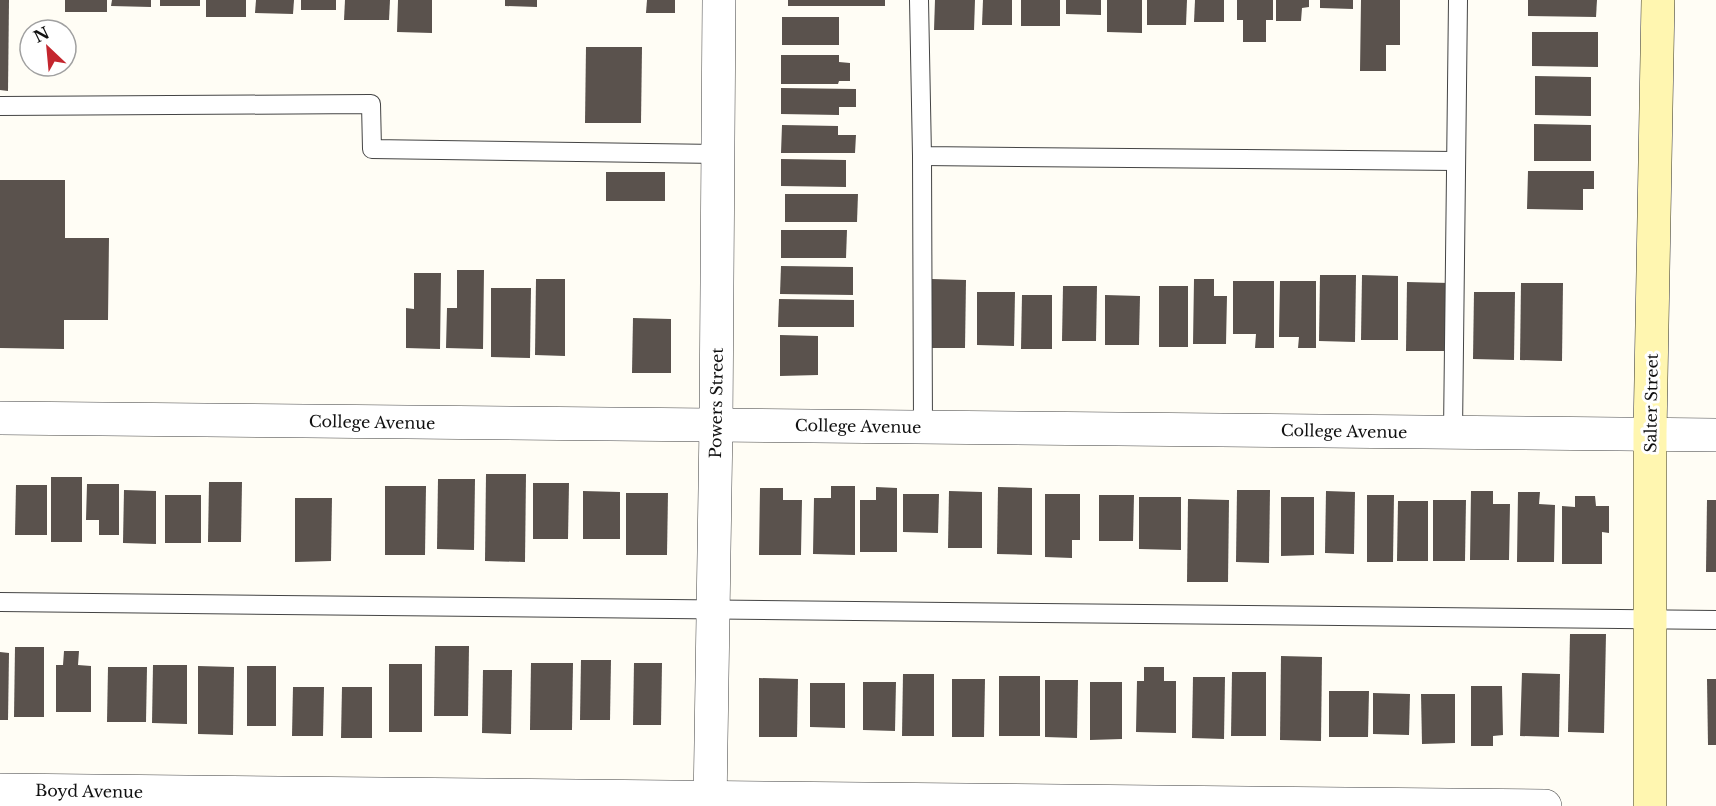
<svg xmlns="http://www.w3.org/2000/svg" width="1716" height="806" font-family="'Libre Baskerville',serif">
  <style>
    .building { fill: #5a524d }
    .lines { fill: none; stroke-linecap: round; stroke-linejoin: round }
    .lane-casing { stroke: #444; stroke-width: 20 }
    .street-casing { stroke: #444; stroke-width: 34 }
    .secondary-casing { stroke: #333; stroke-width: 34 }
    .lane { stroke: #fff; stroke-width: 18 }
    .street { stroke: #fff; stroke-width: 33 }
    .secondary { stroke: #fff6b0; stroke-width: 33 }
    .labels { text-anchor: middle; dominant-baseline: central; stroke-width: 6; stroke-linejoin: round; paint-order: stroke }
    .street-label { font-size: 16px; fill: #111; stroke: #fff }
  </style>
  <rect width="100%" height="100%" fill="#fffdf5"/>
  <g class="building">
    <path d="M0 0H9L8 91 0 90Z"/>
    <rect x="65" y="0" width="42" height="12"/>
    <path d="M112 0H151V7L111 6Z"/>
    <rect x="160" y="0" width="40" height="6"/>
    <rect x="206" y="0" width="40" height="17"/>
    <path d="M256 0H294L293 14 255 13Z"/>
    <rect x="301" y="0" width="35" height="10"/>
    <path d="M345 0H390L389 20H344Z"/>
    <path d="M398 0H432V33L397 32Z"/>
    <path d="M505 0H537V7L505 6Z"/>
    <path d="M647 0H675V13H646Z"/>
    <rect x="788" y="0" width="97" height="6"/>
    <path d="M935 0H975L974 30H934Z"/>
    <path d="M983 0H1012V25H982Z"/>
    <rect x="1021" y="0" width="39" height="26"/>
    <path d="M1066 0H1101V15L1066 14Z"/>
    <path d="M1107 0H1142V33L1107 32Z"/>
    <path d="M1147 0H1187L1186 25H1147Z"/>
    <path d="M1195 0H1224V22H1194Z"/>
    <path d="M1237 0H1273V20H1266V42H1243V20H1237Z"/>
    <path d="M1276 0H1309V7L1302 8 1301 21H1276Z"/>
    <path d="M1320 0H1353V9L1320 8Z"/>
    <path d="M1361 0H1400V45H1386V71H1360Z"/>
    <path d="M1528 0H1597L1596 17 1528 16Z"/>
    <rect x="782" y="17" width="57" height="28"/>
    <path d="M1532 32H1598V67L1532 66Z"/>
    <path d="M586 47H642L641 123H585Z"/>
    <path d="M781 55H839V62L850 63V81H839L838 84H781Z"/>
    <path d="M1535 76 1591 77V116L1535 115Z"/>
    <path d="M781 88 856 89V107H839V115L781 114Z"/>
    <path d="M1534 124 1591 125V161H1534Z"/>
    <path d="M782 125 838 126V135H856L855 153H781Z"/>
    <path d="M781 159 846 160V187L781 186Z"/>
    <path d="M1528 171H1594V189H1583V210L1527 209Z"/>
    <rect x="606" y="172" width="59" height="29"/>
    <path d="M0 180H65V238H109L108 320H64V349L0 348Z"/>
    <path d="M785 194H858L857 222H785Z"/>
    <path d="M781 230H847L846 258H781Z"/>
    <path d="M781 266 853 267V295L780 294Z"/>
    <path d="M457 270H484L483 349 446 348 447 308H457Z"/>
    <path d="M414 273H441L440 349 406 348V308L414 309Z"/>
    <path d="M1320 275H1356L1355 342 1319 341Z"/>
    <path d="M1362 275 1398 276V340H1361Z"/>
    <path d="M536 279H565V356L535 355Z"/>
    <path d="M932 279 966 280 965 348H931Z"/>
    <path d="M1194 279H1214V296H1227L1226 344H1193Z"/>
    <path d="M1233 281H1274V348H1255L1256 334H1233Z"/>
    <path d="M1280 281H1316V348H1298L1299 337H1279Z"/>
    <path d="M1407 282 1450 283V351H1406Z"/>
    <path d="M1521 283H1563L1562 361 1520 360Z"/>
    <path d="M1063 286H1097L1096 341H1062Z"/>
    <rect x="1159" y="286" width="29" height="61"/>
    <path d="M491 288H531L530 358 491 357Z"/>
    <path d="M977 292H1015L1014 346 977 345Z"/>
    <path d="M1474 292H1515L1514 360 1473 359Z"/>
    <path d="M1022 295H1052V349H1021Z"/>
    <path d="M1105 295 1140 296 1139 345H1105Z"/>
    <path d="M779 299 854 300V327H778Z"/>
    <path d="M633 318 671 319V373H632Z"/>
    <path d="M780 335 818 336V375L780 376Z"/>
    <path d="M486 474H526L525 562 485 561Z"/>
    <rect x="51" y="477" width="31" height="65"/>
    <path d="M438 479H475L474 550 437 549Z"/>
    <path d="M209 482H242L241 542H208Z"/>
    <path d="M533 483H569L568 539H533Z"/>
    <path d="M87 484H119V535H99V520H86Z"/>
    <path d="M16 485H47V535H15Z"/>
    <path d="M385 486H426L425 555H385Z"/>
    <path d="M831 486H855V555L813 554 814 498H831Z"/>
    <path d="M876 487 897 488V552H860V500H876Z"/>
    <path d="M998 487 1032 488V555L997 554Z"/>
    <path d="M760 488H783V500H802L801 555H759Z"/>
    <path d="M124 490 156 491V544L123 543Z"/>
    <path d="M1237 490H1270L1269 563 1236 562Z"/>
    <path d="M583 491 620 492V539H583Z"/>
    <path d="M949 491 982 492V548H948Z"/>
    <path d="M1326 491 1355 492 1354 554 1325 553Z"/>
    <path d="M1471 491H1493V504H1510L1509 560H1470Z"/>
    <path d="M1518 492H1540L1539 504 1555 505 1554 562H1517Z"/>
    <path d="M626 493H668L667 555H626Z"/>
    <path d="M903 494H939L938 533 903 532Z"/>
    <path d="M1045 494H1080V540H1072V558L1045 557Z"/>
    <rect x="165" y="495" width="36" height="48"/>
    <path d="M1099 495H1134L1133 541H1099Z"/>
    <path d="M1367 495H1394L1393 562H1367Z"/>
    <path d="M1575 496H1595L1596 506H1609V533L1602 532V564H1562V506L1575 507Z"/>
    <path d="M1139 497H1181V550L1139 549Z"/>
    <path d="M1281 497H1314V555L1281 556Z"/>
    <path d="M295 498H332L331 561 295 562Z"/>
    <path d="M1188 499 1229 500 1228 582H1187Z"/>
    <path d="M1433 500H1466L1465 561H1433Z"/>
    <path d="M1707 500H1716V572H1706Z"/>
    <path d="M1398 501H1428V561H1397Z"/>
    <path d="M1570 634H1606L1604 733 1568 732Z"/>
    <path d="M435 646H469L468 716H434Z"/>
    <path d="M15 647H44V717H14Z"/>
    <path d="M64 651H79L78 665 91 666V712H56V665H63Z"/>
    <path d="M0 652 9 653 8 720H0Z"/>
    <path d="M1281 656 1322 657 1321 741 1280 740Z"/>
    <path d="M581 660H611L610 720H580Z"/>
    <path d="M531 663H573L572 730H530Z"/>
    <path d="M634 663H662L661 725H633Z"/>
    <rect x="389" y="664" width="33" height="68"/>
    <path d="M153 665H187V724L152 723Z"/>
    <path d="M198 666 234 667 233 735 198 734Z"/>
    <rect x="247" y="666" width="29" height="60"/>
    <path d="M108 667H147L146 722H107Z"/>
    <path d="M1144 667H1164V681H1176V733L1136 732 1137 681H1144Z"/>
    <path d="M483 670H512L511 734 482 733Z"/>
    <path d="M1232 672H1266V736H1231Z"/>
    <path d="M1522 673 1560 674 1559 737 1520 736Z"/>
    <path d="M903 674H934V736H902Z"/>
    <rect x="999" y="676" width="41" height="60"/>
    <path d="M1193 677H1225L1224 739 1192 738Z"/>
    <path d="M759 678 798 679 797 737H759Z"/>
    <path d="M952 679H985L984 737H952Z"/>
    <path d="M1707 679H1716V745H1708Z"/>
    <path d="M1045 680H1078L1077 738 1045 737Z"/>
    <path d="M863 682H896L895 731 863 730Z"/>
    <path d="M1090 682H1122V739L1090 740Z"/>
    <path d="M810 683H845V728L810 727Z"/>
    <path d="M1471 686H1502L1503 735 1493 736V746H1471Z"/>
    <path d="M293 687H324L323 736H292Z"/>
    <path d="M342 687H372V738H341Z"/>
    <path d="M1329 691H1369L1368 737H1329Z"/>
    <path d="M1373 693 1410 694 1409 735 1373 734Z"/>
    <path d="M1421 694H1455V743L1422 744Z"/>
  </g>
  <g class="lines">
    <g class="lane-casing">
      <g id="lane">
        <path d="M919 0 922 156 1456 161"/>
        <path d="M0 106 371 104 372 149 718 154"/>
        <path d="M922 156 923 427"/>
        <path d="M1453 432 1458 0"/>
        <path d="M0 602 1716 620"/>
      </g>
    </g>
    <g class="street-casing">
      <g id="street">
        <path d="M0 418 1716 435"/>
        <path d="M0 790 1545 806"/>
        <path d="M710 806 716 425 719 0"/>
      </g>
    </g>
    <g class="secondary-casing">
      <path id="secondary" d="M1650 806V434L1658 0"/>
    </g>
    <use href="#lane" class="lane"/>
    <use href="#street" class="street"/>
    <use href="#secondary" class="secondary"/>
  </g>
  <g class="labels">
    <g class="street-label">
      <text transform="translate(716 403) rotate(-89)">Powers Street</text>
      <text transform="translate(1651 403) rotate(-89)">Salter Street</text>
      <text transform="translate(372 422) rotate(1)">College Avenue</text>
      <text transform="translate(858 426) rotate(1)">College Avenue</text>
      <text transform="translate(1344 431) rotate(1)">College Avenue</text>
      <text transform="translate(89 791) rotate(1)">Boyd Avenue</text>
    </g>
  </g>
  <g transform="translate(48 48) rotate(334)"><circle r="28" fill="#ffffff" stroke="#a0a0a0" stroke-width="1.5"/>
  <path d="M0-4.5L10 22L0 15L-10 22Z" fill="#c4262e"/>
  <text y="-9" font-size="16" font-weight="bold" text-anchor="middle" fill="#111111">N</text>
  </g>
</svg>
